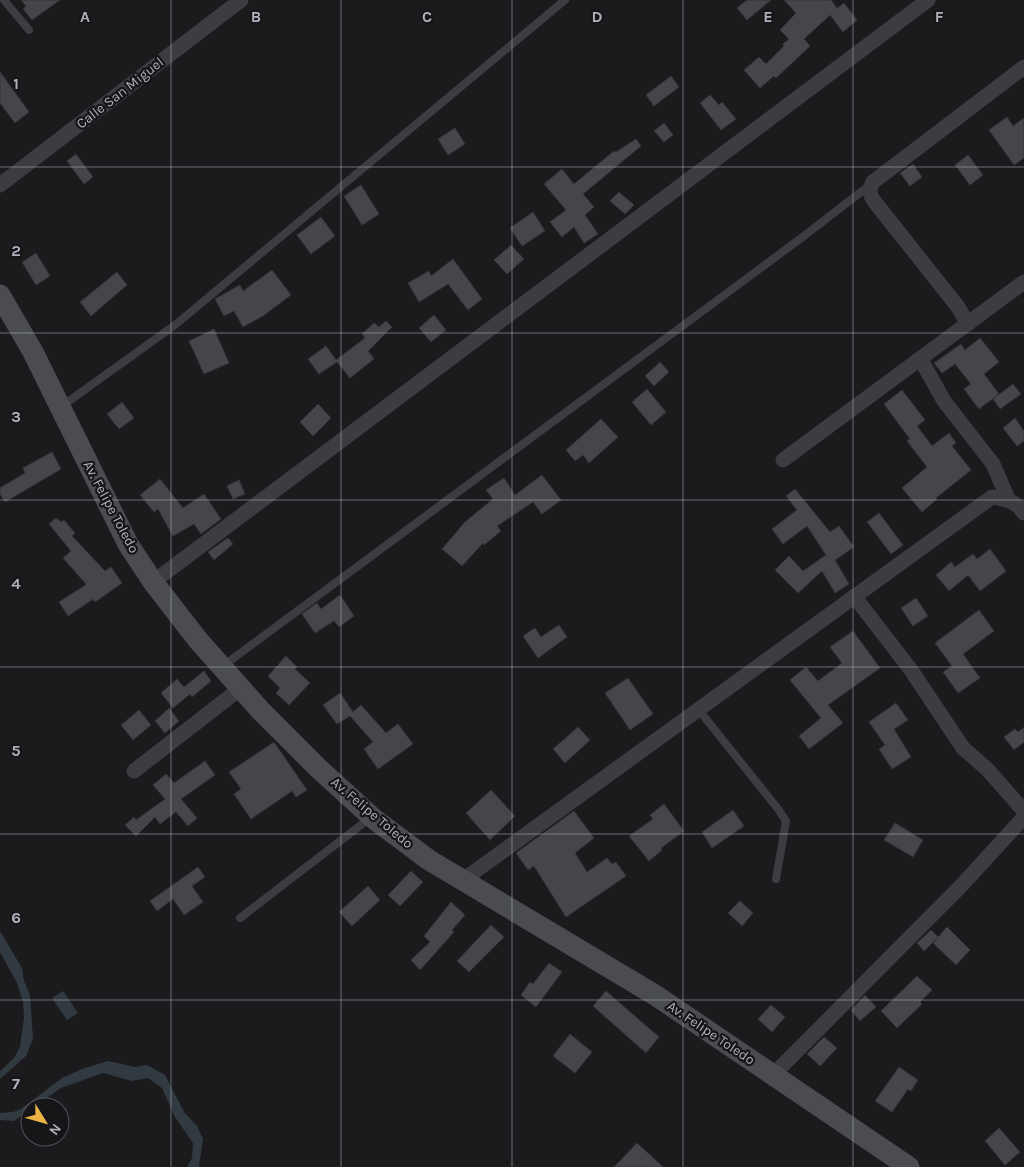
<svg xmlns="http://www.w3.org/2000/svg" width="1024" height="1167" font-family="Karla,sans-serif">
  <style>
    .water { fill: #313a41 }
    .building { fill: #45464a; stroke: #353539 }
    .lines { fill: none; stroke-linecap: round; stroke-linejoin: round }
    .lane { stroke: #3c3d42; stroke-width: 8 }
    .street { stroke: #3c3d42; stroke-width: 15 }
    .secondary { stroke: #4a4c52; stroke-width: 21 }
    .grid { fill: none; stroke: #aeb2bc; stroke-width: 1; stroke-opacity: 0.55 }
    .labels { text-anchor: middle; dominant-baseline: central; stroke-width: 4.5; stroke-linejoin: round; paint-order: stroke }
    .street-label { font-size: 14px; fill: #aeb2bc; stroke: #161618 }
    .grid-label { font-size: 16px; text-anchor: middle; font-weight: bold; fill: #aeb2bc; stroke: #161618; stroke-width: 4.5; stroke-linejoin: round; paint-order: stroke }
  </style>
  <rect width="100%" height="100%" fill="#1b1b1d"/>
  <g class="water">
    <path d="M0 931 22 968 24 981 30 995 33 1039 26 1056 0 1079V1071L14 1058 20 1047 24 1018 23 1002 17 983 0 952Z"/>
    <path d="M63 991 78 1013 67 1020 52 998Z"/>
    <path d="M108 1061 135 1067 147 1065 165 1075 184 1112 197 1126 203 1139 199 1167H187L192 1158 193 1143 175 1117 162 1088 148 1078 132 1081 103 1073 61 1088 34 1107H30V1110L14 1121 0 1120V1113L13 1112 21 1109 62 1078 82 1069Z"/>
  </g>
  <g class="building">
    <path d="M21 0H60L32 20 23 9 26 6Z"/>
    <path d="M747 0H771L747 20 737 8Z"/>
    <path d="M784 0H831L837 8 836 9 844 3 857 20 843 32 830 15 804 39 810 46 776 78 774 76 760 88 744 70 759 57 766 64 784 46 783 44 789 39 780 30 796 13Z"/>
    <path d="M0 72 29 112 15 123 0 103Z"/>
    <path d="M671 76 679 87 654 106 646 95Z"/>
    <path d="M710 95 719 105 722 102 736 119 721 130 700 103Z"/>
    <path d="M1007 117 1013 126 1024 118V158L1014 165 989 130Z"/>
    <path d="M664 123 673 135 664 142 654 131Z"/>
    <path d="M455 128 465 144 448 155 438 139Z"/>
    <path d="M636 139 641 146 583 194 594 207 585 215 598 234 584 243 574 227 562 237 550 222 566 210 544 184 562 169 574 184 614 151 616 152Z"/>
    <path d="M76 154 93 177 84 184 67 161Z"/>
    <path d="M968 155 983 175 970 185 955 165Z"/>
    <path d="M913 164 922 177 910 186 900 173Z"/>
    <path d="M361 185 379 214 362 225 344 196Z"/>
    <path d="M619 192 634 205 625 214 610 201Z"/>
    <path d="M533 212 545 231 522 246 510 228Z"/>
    <path d="M321 217 335 236 311 254 297 235Z"/>
    <path d="M511 245 524 259 507 274 494 260Z"/>
    <path d="M36 253 50 276 36 285 22 262Z"/>
    <path d="M453 259 482 299 468 310 448 284 419 302 408 283 429 271 431 276Z"/>
    <path d="M272 270 291 295 263 316 243 327 234 311 224 316 215 299 240 285 243 291Z"/>
    <path d="M117 272 127 285 91 316 80 302Z"/>
    <path d="M434 315 446 330 431 342 419 328Z"/>
    <path d="M386 321 392 327 368 351 374 359 350 378 337 362 319 374 308 359 326 346 336 360 365 338 362 334 374 323 379 327Z"/>
    <path d="M214 329 229 363 204 374 189 341Z"/>
    <path d="M980 338 999 362 984 374 999 394 979 409 964 389 971 384 955 364 942 373 934 363 961 344 965 350Z"/>
    <path d="M660 362 669 372 654 386 645 376Z"/>
    <path d="M1013 384 1021 394 1000 409 993 399Z"/>
    <path d="M647 389 666 412 651 425 632 402Z"/>
    <path d="M902 390 925 420 917 426 932 446 949 433 956 443 952 446 971 470 936 498 937 499 922 512 902 488 927 467 907 441 910 439 884 404Z"/>
    <path d="M122 402 134 418 119 429 107 414Z"/>
    <path d="M318 404 331 418 313 436 300 422Z"/>
    <path d="M1015 418 1024 431V441L1017 446 1003 428Z"/>
    <path d="M601 419 618 437 589 463 583 455 575 461 566 450Z"/>
    <path d="M52 452 61 469 5 502 0 494V488L25 473 23 468Z"/>
    <path d="M542 475 561 500 542 514 533 502 497 526 501 531 484 545 483 543 462 566 442 549 465 522 493 499 486 490 504 478 515 495Z"/>
    <path d="M160 479 183 508 204 494 221 519 201 534 194 524 173 536 158 509 154 512 140 495Z"/>
    <path d="M239 480 245 494 233 499 227 486Z"/>
    <path d="M795 489 830 532 839 526 854 547 835 560 849 584 835 593 822 571 798 593 775 570 789 556 803 571 826 555 807 526 783 544 772 529 797 510 786 496Z"/>
    <path d="M879 513 903 545 891 554 867 522Z"/>
    <path d="M56 518 61 522 64 520 75 533 72 536 105 571 111 567 122 583 95 602 93 599 68 616 59 602 84 586 86 584 63 558 71 551 49 524Z"/>
    <path d="M228 538 233 544 214 560 208 552Z"/>
    <path d="M990 549 1006 571 980 591 968 575 949 591 936 575 951 562 955 567 973 554 977 559Z"/>
    <path d="M340 595 354 616 339 627 334 621 315 633 302 614 317 603 321 609Z"/>
    <path d="M916 598 928 616 913 626 901 608Z"/>
    <path d="M979 610 994 631 963 654 980 678 958 693 943 672 952 666 935 643Z"/>
    <path d="M559 625 567 637 538 658 523 636 535 628 541 637Z"/>
    <path d="M853 631 880 668 828 705 843 723 809 749 799 736 821 718 790 680 806 667 818 681 842 663 830 647Z"/>
    <path d="M286 656 297 667 295 669 310 683 289 705 276 693 280 688 268 676Z"/>
    <path d="M204 671 211 681 192 697 190 694 173 708 161 693 177 679 184 687Z"/>
    <path d="M628 678 653 714 630 730 605 693Z"/>
    <path d="M340 693 353 712 361 705 386 733 398 724 413 744 378 769 364 749 373 742 350 716 337 724 323 705Z"/>
    <path d="M896 703 908 720 894 729 911 757 892 769 879 749 885 745 869 722Z"/>
    <path d="M169 708 179 721 165 733 155 721Z"/>
    <path d="M139 710 151 725 133 740 121 725Z"/>
    <path d="M578 727 590 740 565 763 553 749Z"/>
    <path d="M1024 727V742L1014 750 1004 737 1015 729 1018 732Z"/>
    <path d="M274 742 307 790 296 797 292 791 251 819 234 794 241 789 229 772Z"/>
    <path d="M205 761 215 775 181 799 197 818 188 826 176 812 160 824 155 817 136 836 125 825 134 817 136 820 165 799 153 785 166 774 174 783Z"/>
    <path d="M491 790 515 816 490 840 466 813Z"/>
    <path d="M664 804 684 831 661 848 662 850 649 861 629 836 653 819 650 815Z"/>
    <path d="M733 810 744 826 712 848 702 832Z"/>
    <path d="M574 811 594 838 575 853 587 872 607 858 612 864 616 862 626 876 566 917 534 866 528 870 516 853Z"/>
    <path d="M895 823 923 840 913 857 884 840Z"/>
    <path d="M198 867 205 877 192 886 203 902 184 915 173 899 157 911 150 901Z"/>
    <path d="M411 871 423 882 400 906 388 895Z"/>
    <path d="M368 886 380 900 352 926 339 912Z"/>
    <path d="M740 901 753 913 742 926 728 913Z"/>
    <path d="M451 902 465 915 452 930 454 932 420 970 411 960 430 942 424 936Z"/>
    <path d="M491 925 504 937 469 972 457 961Z"/>
    <path d="M947 927 970 950 956 965 933 943Z"/>
    <path d="M931 930 938 937 924 951 917 943Z"/>
    <path d="M549 963 562 972 536 1007 521 995 530 982 533 984Z"/>
    <path d="M917 976 932 990 920 1002 922 1004 897 1028 881 1011Z"/>
    <path d="M606 991 659 1037 646 1053 593 1006Z"/>
    <path d="M865 995 876 1007 860 1021 851 1010Z"/>
    <path d="M771 1005 785 1017 772 1032 758 1019Z"/>
    <path d="M570 1034 592 1052 575 1073 553 1056Z"/>
    <path d="M824 1037 837 1048 820 1066 807 1054Z"/>
    <path d="M899 1067 918 1080 911 1091 908 1089 892 1112 875 1101Z"/>
    <path d="M999 1128 1020 1152 1005 1165 985 1141Z"/>
    <path d="M637 1143 663 1167H614Z"/>
  </g>
  <g class="lines">
    <g class="lane">
      <path d="M4 0 29 30"/>
      <path d="M62 406 175 325 565 0"/>
      <path d="M223 666 804 236 870 185"/>
      <path d="M698 709 778 809 786 821 776 879"/>
      <path d="M240 918 370 818"/>
    </g>
    <g class="street">
      <path d="M0 185 241 0"/>
      <path d="M968 324 958 307 874 201C869 194 869 189 873 182L1024 67"/>
      <path d="M921 360 944 401 993 464 1008 499"/>
      <path d="M783 460 1024 282"/>
      <path d="M153 582 928 0"/>
      <path d="M854 596 911 670 963 748 988 770 1024 811"/>
      <path d="M134 771 241 688"/>
      <path d="M463 880 992 497C1006 499 1016 501 1024 513"/>
      <path d="M772 1076 961 886 1024 817"/>
    </g>
    <path class="secondary" d="M0 295 33 352 128 544 153 582 198 640 261 711 318 768 374 819 429 860 655 995 909 1167"/>
  </g>
  <path class="grid" d="M171 0V1167M341 0V1167M512 0V1167M683 0V1167M853 0V1167M0 167H1024M0 333H1024M0 500H1024M0 667H1024M0 834H1024M0 1000H1024"/>
  <g class="labels">
    <g class="street-label">
      <text transform="translate(120 93) rotate(-38)">Calle San Miguel</text>
      <text transform="translate(111 507) rotate(62)">Av. Felipe Toledo</text>
      <text transform="translate(372 813) rotate(40)">Av. Felipe Toledo</text>
      <text transform="translate(711 1033) rotate(34)">Av. Felipe Toledo</text>
    </g>
  </g>
  <g class="grid-label">
    <text x="85" y="22">A</text>
    <text x="256" y="22">B</text>
    <text x="427" y="22">C</text>
    <text x="597" y="22">D</text>
    <text x="768" y="22">E</text>
    <text x="939" y="22">F</text>
    <text x="16" y="89">1</text>
    <text x="16" y="256">2</text>
    <text x="16" y="422">3</text>
    <text x="16" y="589">4</text>
    <text x="16" y="756">5</text>
    <text x="16" y="923">6</text>
    <text x="16" y="1089">7</text>
  </g>
  <g transform="translate(45 1122) rotate(127)"><circle r="24" fill="#161618" stroke="#53545a"/>
  <path d="M0-4L9 19L0 12L-9 19Z" fill="#ebb445"/>
  <text y="-8" font-size="14" font-weight="bold" text-anchor="middle" fill="#aeb2bc">N</text>
  </g>
</svg>
